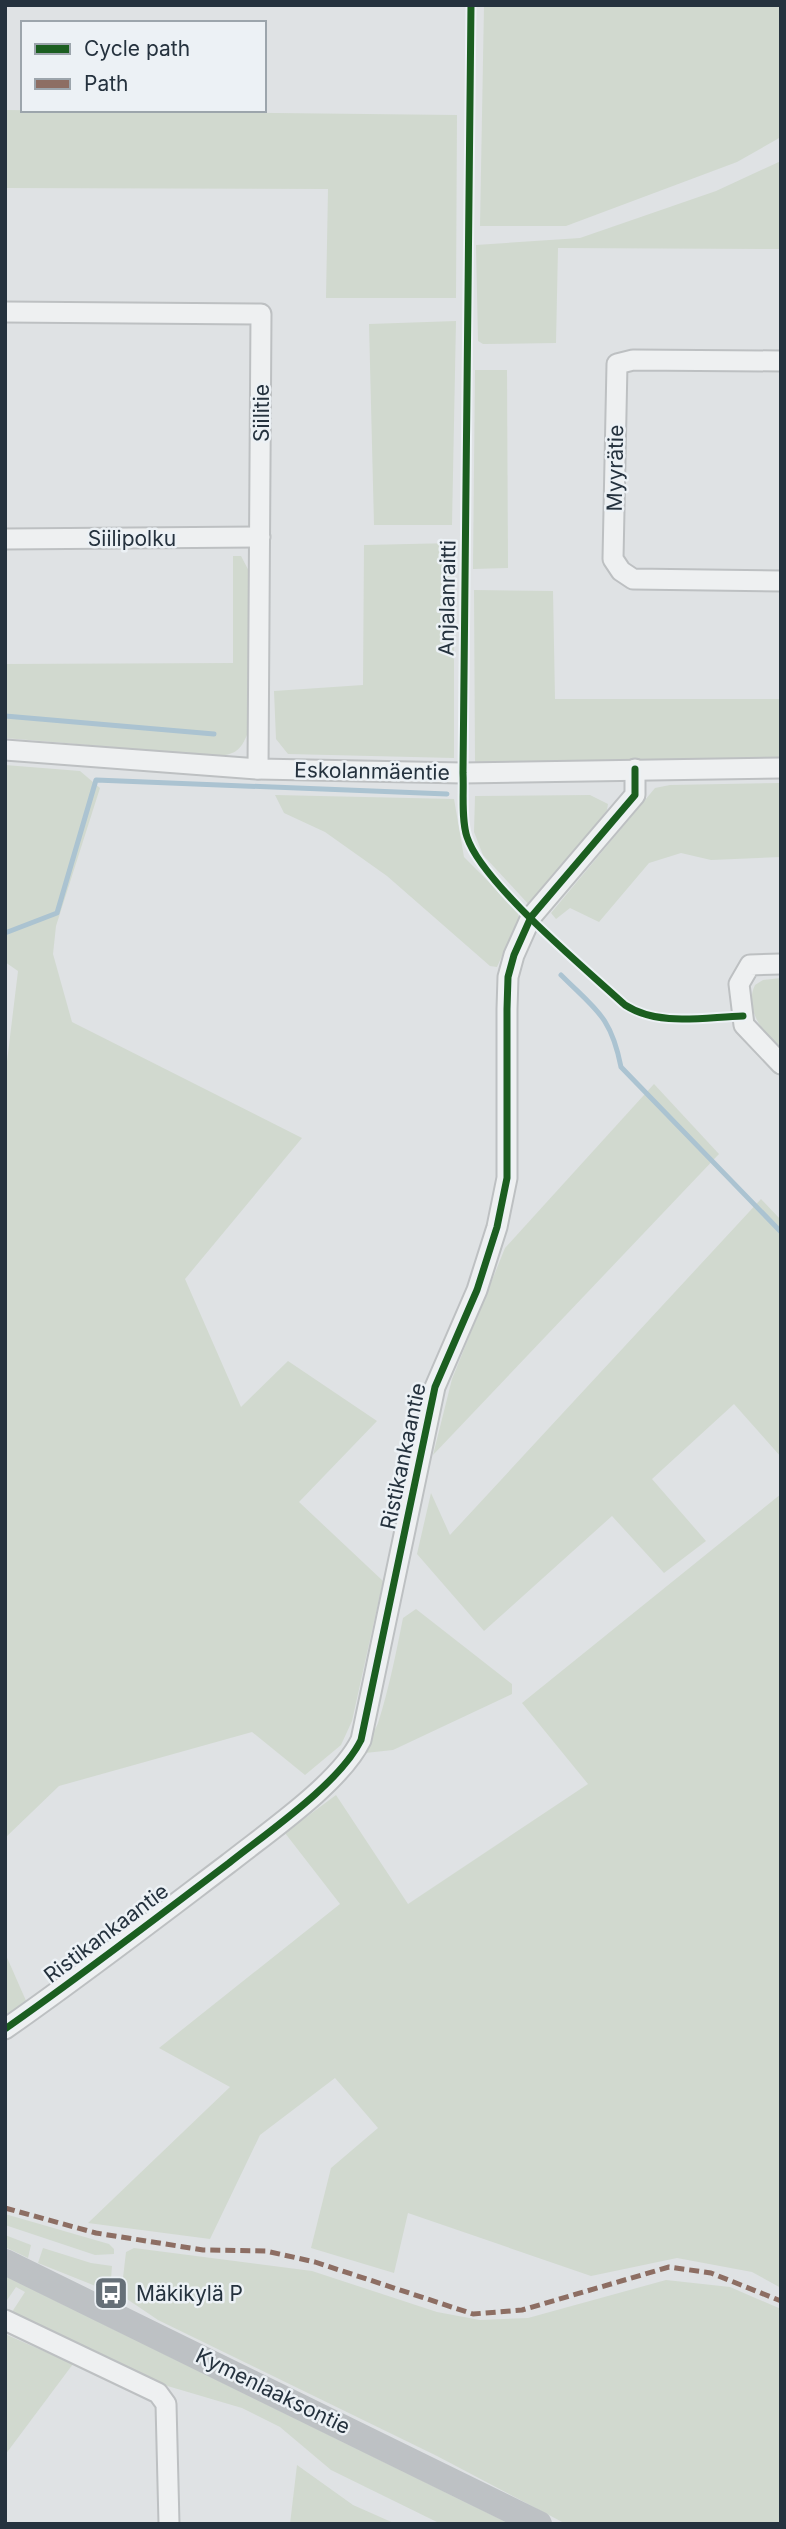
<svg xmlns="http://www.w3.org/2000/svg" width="786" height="2529" font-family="Inter,sans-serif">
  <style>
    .green { fill: #d1d9cf }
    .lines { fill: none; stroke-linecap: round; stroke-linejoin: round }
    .stream { stroke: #abc3d1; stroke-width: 5 }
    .minor-casing { stroke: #bdc0c2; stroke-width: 23 }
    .minor { stroke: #eef0f1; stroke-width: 19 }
    .secondary { stroke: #bdc1c4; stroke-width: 26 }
    .quiet { stroke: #8d6e63; stroke-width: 5; stroke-dasharray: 10 5; stroke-linecap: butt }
    .cycleway-casing { stroke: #ecf1f5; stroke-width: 11 }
    .cycleway { stroke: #1b5e20; stroke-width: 7 }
    .labels { text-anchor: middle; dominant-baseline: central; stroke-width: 5; stroke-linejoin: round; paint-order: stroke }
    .street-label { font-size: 21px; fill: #25323e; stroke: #ecf1f5 }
    .poi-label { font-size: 21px; fill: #25323e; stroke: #ecf1f5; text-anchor: start }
  </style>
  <rect width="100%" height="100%" fill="#dfe2e4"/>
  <g class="green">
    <path d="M484 5H781V137L737 162 566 226H480Z"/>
    <path d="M5 110 457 115 456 298H326L328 189 5 188Z"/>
    <path d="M781 161V249L558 248 556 343 483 344 478 341 476 245 580 238 716 191Z"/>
    <path d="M456 321 452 525H374L369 324Z"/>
    <path d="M475 370H507L508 568 473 569Z"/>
    <path d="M454 543V758L288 754 276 739 274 691 363 685 364 545Z"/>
    <path d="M233 556H241L250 573 247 735C241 749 236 754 220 756L5 738V664L233 663Z"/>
    <path d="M474 590 553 591 555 699H781V760L475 762Z"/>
    <path d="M5 765 80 771 100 788 56 926 53 954 72 1022 302 1138 185 1279 241 1407 288 1361 377 1421 299 1502 383 1581 352 1721 341 1745 305 1775 252 1732 59 1786 5 1838V1078L18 971 5 962Z"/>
    <path d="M781 783V857L711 860 681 853 649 863 599 922 570 908 556 919 551 913 655 788 670 785Z"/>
    <path d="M275 795 454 799 464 857 518 911 519 918 497 967 490 966 387 876 325 832 284 813Z"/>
    <path d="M590 795 608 804 607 810 531 907 483 855 474 832 475 796Z"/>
    <path d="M781 978V1051C765 1034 743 1010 755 985L763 980Z"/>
    <path d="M654 1084 719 1154 433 1455 452 1379 505 1248Z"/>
    <path d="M761 1199 781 1220V1457L734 1404 652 1479 706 1541 664 1573 612 1516 484 1631 417 1554 431 1493 450 1535Z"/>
    <path d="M781 1494V2288L752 2272 677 2258 591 2276 408 2213 394 2273 311 2248 331 2168 378 2128 335 2078 260 2135 210 2239 88 2223 230 2087 159 2048 340 1904 285 1833 336 1795 408 1904 588 1784 522 1703Z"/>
    <path d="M416 1609 512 1684V1694L393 1750 365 1753C364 1741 374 1734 378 1723 389 1689 396 1653 403 1618Z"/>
    <path d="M5 1953 27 2003 5 2018Z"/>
    <path d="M5 2214 109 2244 114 2249V2254L95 2255 5 2225Z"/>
    <path d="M5 2235 31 2245 28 2258 5 2247Z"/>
    <path d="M43 2248 91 2263 112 2266 111 2279 103 2289 38 2263Z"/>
    <path d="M134 2248 312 2271 437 2312 480 2320 528 2318 666 2280 730 2287 781 2309V2524H566L437 2456 158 2320 121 2295 126 2252Z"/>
    <path d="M5 2276 510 2524H441L331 2470 280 2427 242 2408 137 2377 10 2315 25 2292 16 2287 5 2303Z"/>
    <path d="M5 2334 73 2364 5 2455Z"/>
    <path d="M297 2465 353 2505 396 2524H290Z"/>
  </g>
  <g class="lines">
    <g class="stream">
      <path d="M5 716 214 734"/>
      <path d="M5 933 57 913 96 780 447 794"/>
      <path d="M561 975C596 1010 611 1016 621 1067L781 1232"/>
    </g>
    <g class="minor-casing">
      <g id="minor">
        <path d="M5 312 261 314 258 769"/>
        <path d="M781 361 633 360 617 364 613 559 621 571 633 579 781 581"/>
        <path d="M5 539 260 537"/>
        <path d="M5 750 258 769 463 773 781 768"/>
        <path d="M781 964 750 965 739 984 744 1025 781 1064"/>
        <path d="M5 2029C81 1976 155 1919 229 1863 268 1832 340 1783 361 1740L435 1387 477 1290 497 1227 507 1178V1009L508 977 514 955 531 917 635 795V769"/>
        <path d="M5 2320 158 2393 166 2404 169 2524"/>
      </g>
    </g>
    <use href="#minor" class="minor"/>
    <path class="secondary" d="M5 2262 539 2524"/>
    <path class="quiet" d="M5 2208 96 2233 203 2250 266 2251 315 2262 473 2314 522 2310 669 2267 711 2273 781 2301"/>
    <g class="cycleway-casing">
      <g id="cycleway">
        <path d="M471 5 463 773C464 792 461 819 467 837 482 883 586 969 625 1005 659 1027 704 1017 743 1016"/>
        <path d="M5 2029C81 1976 155 1919 229 1863 268 1832 340 1783 361 1740L435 1387 477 1290 497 1227 507 1178V1009L508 977 514 955 531 917 635 795V769"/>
      </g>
    </g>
    <use href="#cycleway" class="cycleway"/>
  </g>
  <defs>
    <g id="bus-square" transform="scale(1.75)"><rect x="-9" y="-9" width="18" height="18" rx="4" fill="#667078" stroke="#ecf1f5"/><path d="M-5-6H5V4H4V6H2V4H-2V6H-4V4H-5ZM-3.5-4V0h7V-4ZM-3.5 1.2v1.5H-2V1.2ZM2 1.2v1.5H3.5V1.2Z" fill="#fff"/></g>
  </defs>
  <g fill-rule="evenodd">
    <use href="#bus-square" x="111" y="2293"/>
  </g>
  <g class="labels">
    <g class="street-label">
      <text transform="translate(261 413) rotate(-90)">Siilitie</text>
      <text transform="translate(615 468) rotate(-89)">Myyrätie</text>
      <text x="132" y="538">Siilipolku</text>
      <text transform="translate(447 598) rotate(-89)">Anjalanraitti</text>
      <text transform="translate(372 771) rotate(1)">Eskolanmäentie</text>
      <text transform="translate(403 1456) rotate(-78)">Ristikankaantie</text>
      <text transform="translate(106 1933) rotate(-37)">Ristikankaantie</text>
      <text transform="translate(273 2391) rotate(26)">Kymenlaaksontie</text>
    </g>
    <g class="poi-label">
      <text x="136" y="2293">Mäkikylä P</text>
    </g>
  </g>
  <rect width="786" height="2529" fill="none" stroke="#25323e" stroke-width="14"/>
  <rect x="21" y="21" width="245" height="91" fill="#ecf1f5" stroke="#9ca5ac" stroke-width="2"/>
  <rect x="35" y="44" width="35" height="10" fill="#1b5e20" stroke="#9ca5ac" stroke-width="2"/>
  <text x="84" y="56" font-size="21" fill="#25323e">Cycle path</text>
  <rect x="35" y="79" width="35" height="10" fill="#8d6e63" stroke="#9ca5ac" stroke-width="2"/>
  <text x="84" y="91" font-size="21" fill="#25323e">Path</text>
</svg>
